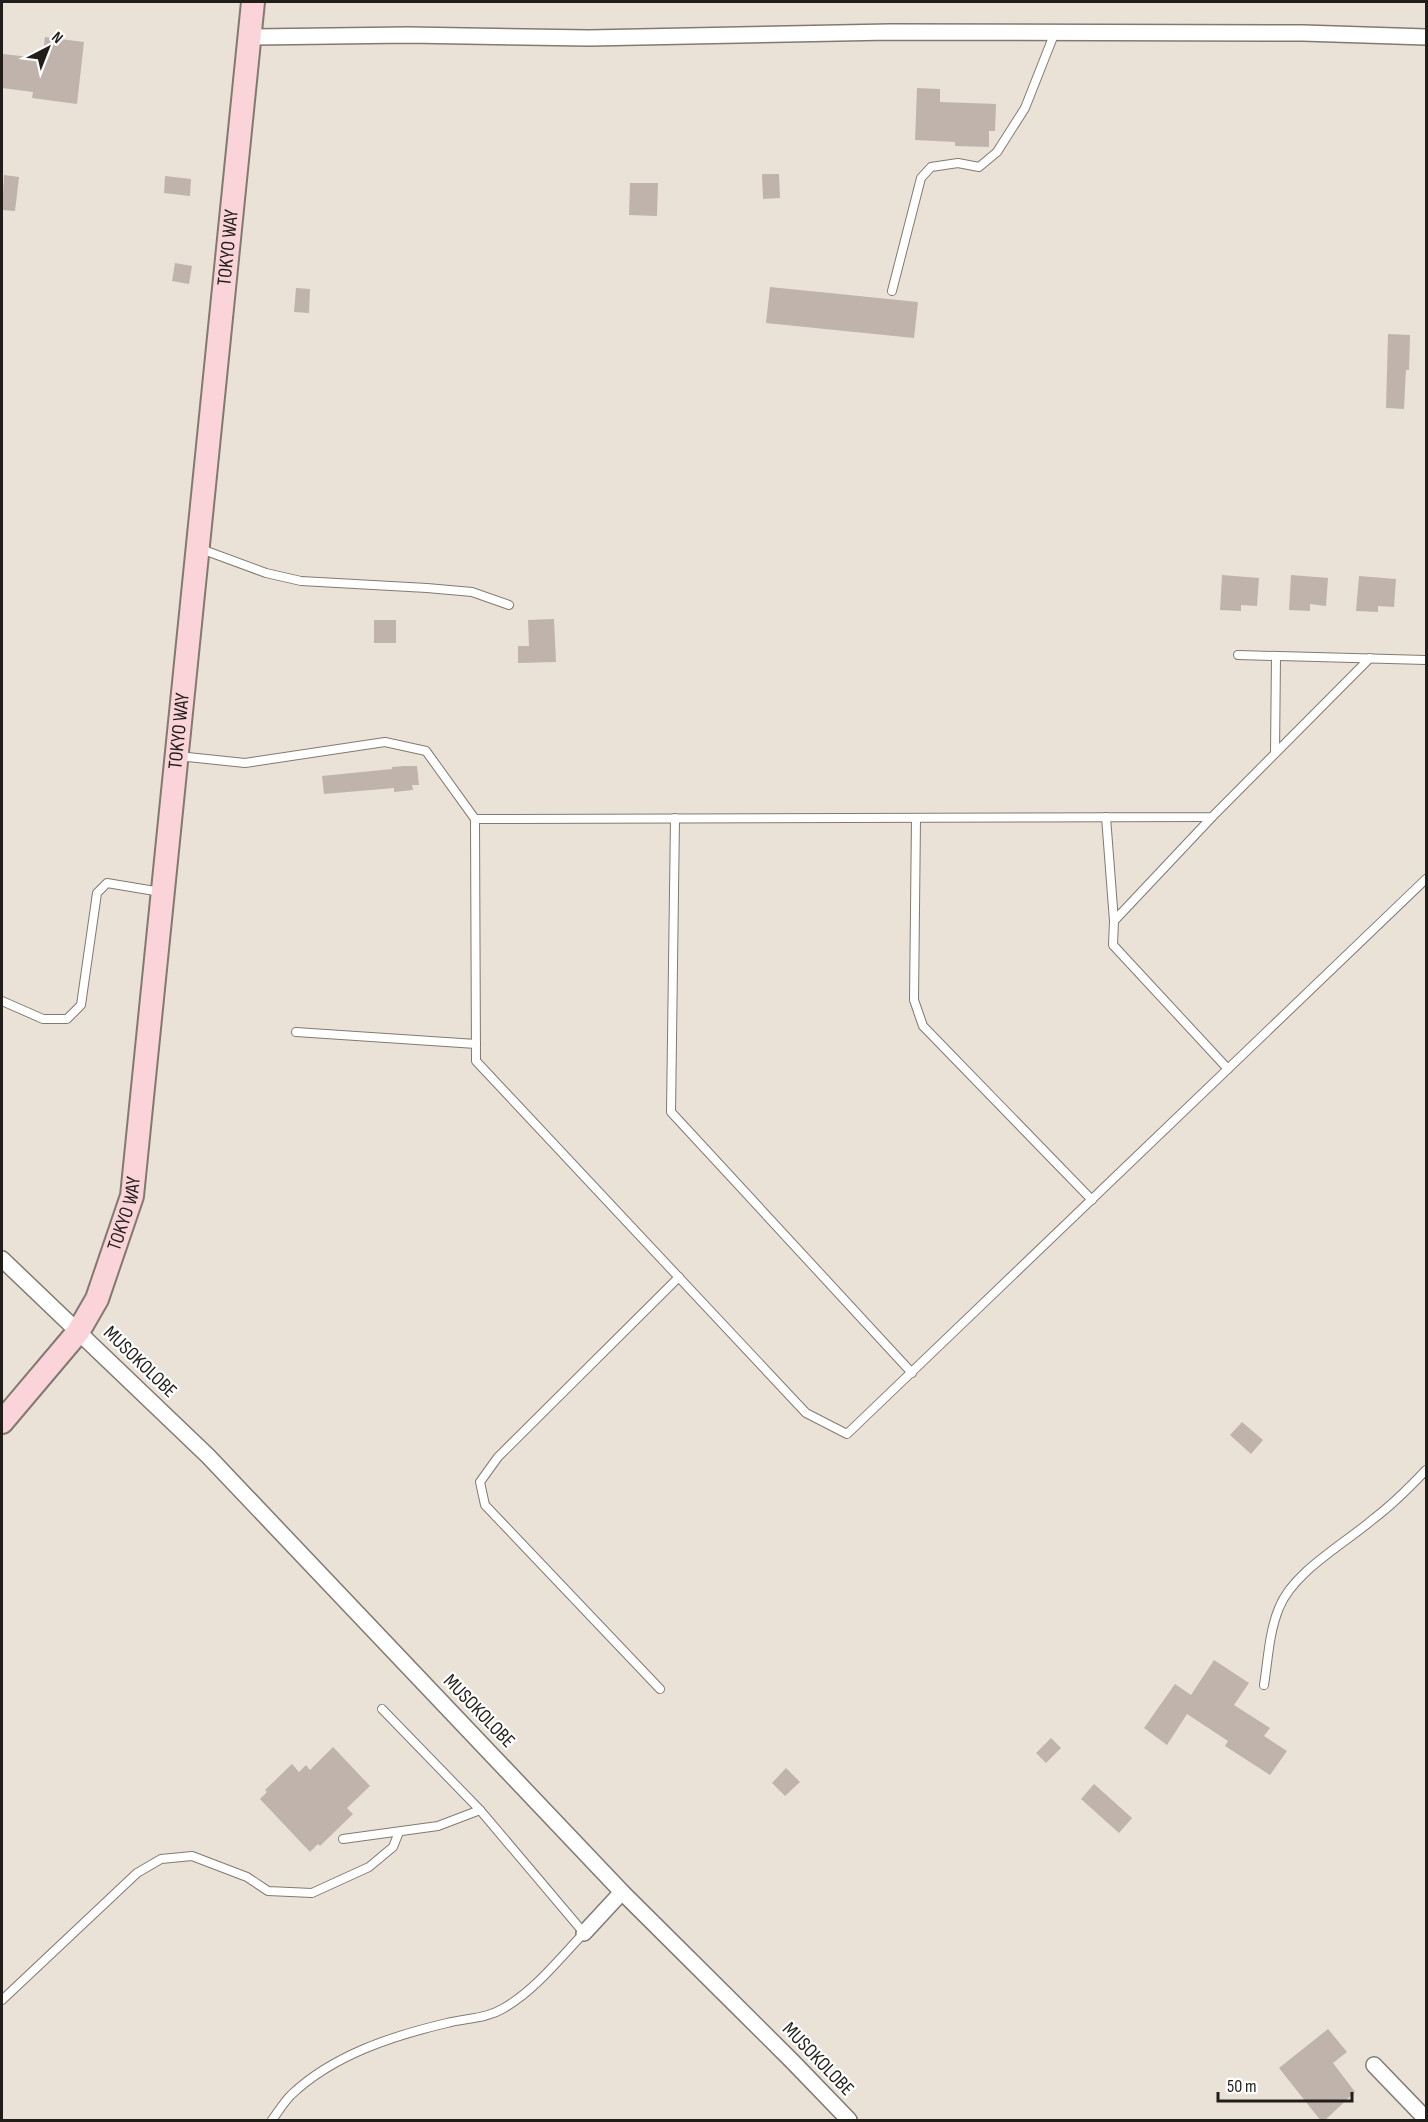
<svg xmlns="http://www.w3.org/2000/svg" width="1428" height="2122" font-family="'Sofia Sans Condensed',sans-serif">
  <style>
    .building { fill: #bfb3ac }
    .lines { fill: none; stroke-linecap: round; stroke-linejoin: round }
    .lane-casing { stroke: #827a71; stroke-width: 10 }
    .street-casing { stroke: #827a71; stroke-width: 18 }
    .secondary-casing { stroke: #827a71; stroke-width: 26 }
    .lane { stroke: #fff; stroke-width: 8 }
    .street { stroke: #fff; stroke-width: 15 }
    .secondary { stroke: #fad4d9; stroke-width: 22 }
    .labels { text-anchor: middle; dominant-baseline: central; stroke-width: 4.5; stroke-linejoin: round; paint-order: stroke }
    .street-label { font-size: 20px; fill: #211e1a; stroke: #fff }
  </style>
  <rect width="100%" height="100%" fill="#eae2d7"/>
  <g class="building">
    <path d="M45 37 84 42 77 104 32 98 33 92 2 88V54L31 57 32 51 43 52Z"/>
    <path d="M917 88 940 89V102L996 104 995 131H989V147L955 146V142L915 140Z"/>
    <path d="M762 174H779L780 198 763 199Z"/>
    <path d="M4 175 19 177 15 211 2 210Z"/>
    <path d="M165 176 191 179 190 196 164 193Z"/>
    <path d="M630 183H658L657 216 629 215Z"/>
    <path d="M175 263 192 266 189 284 172 281Z"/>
    <path d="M770 287 918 302 914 338 766 323Z"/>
    <path d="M296 288 310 289 309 313 294 312Z"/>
    <path d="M1388 334 1410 335 1409 370H1406L1404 409 1386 408Z"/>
    <path d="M1222 575 1259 578 1257 606 1241 605V611L1220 610Z"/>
    <path d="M1291 575 1328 578 1326 606 1310 604V611L1289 610Z"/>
    <path d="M1359 576 1396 579 1394 607 1378 606V612L1356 611Z"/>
    <path d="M554 619 556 662 518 663V646H529L528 620Z"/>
    <rect x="374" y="620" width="22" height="23"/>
    <path d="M405 766H417L419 785H412L413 790 394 792V788L324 794 322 776 392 769V767Z"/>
    <path d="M1242 1422 1263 1440 1251 1454 1230 1435Z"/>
    <path d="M1214 1660 1249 1683 1234 1705 1270 1728 1264 1736 1287 1751 1270 1775 1225 1746 1228 1741 1187 1714 1167 1745 1144 1728 1175 1684 1191 1695Z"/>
    <path d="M1051 1738 1061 1748 1046 1763 1036 1753Z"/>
    <path d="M333 1747 370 1786 347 1808 353 1814 320 1846 318 1844 310 1852 260 1799 267 1792 265 1790 292 1764 299 1772 306 1765 310 1770Z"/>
    <path d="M786 1768 800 1782 785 1796 772 1783Z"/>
    <path d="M1094 1784 1132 1818 1119 1833 1081 1799Z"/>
    <path d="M1328 2029 1347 2052 1333 2063 1355 2092 1324 2121H1321L1279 2068Z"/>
  </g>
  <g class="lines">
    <g class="lane-casing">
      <g id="lane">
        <path d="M892 291 921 178 931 167 958 163 979 167 997 152 1025 108 1055 32"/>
        <path d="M201 549 266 573 301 581 427 588 472 592 509 605"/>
        <path d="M1238 655 1426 660"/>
        <path d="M1370 658 1212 817 475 819 476 1061 806 1413 847 1434 1426 879"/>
        <path d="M1275 753 1276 656"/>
        <path d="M178 756 245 763 385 742 426 751 475 819"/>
        <path d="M1106 817 1114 921"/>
        <path d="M1212 817 1114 921 1113 945 1228 1069"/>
        <path d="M675 818 671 1112 912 1373"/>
        <path d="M916 818 914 1000 923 1026 1092 1200"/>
        <path d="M2 1001 43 1019H67L81 1005 97 893 107 883 161 892"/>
        <path d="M296 1032 476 1044"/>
        <path d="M1264 1685C1268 1660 1269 1632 1279 1608 1293 1572 1344 1544 1372 1520 1392 1505 1409 1488 1426 1470"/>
        <path d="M660 1689 485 1505 480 1482 498 1457 679 1277"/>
        <path d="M343 1839 438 1826 480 1810"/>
        <path d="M2 2000 137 1873 161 1859 192 1856 247 1877 268 1891 312 1893 369 1867 393 1847 399 1832"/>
        <path d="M272 2120C278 2112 284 2102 291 2095 333 2055 392 2036 447 2023 467 2018 486 2019 504 2008 535 1990 559 1959 584 1933L480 1810 382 1709"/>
      </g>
    </g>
    <g class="street-casing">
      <g id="street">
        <path d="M249 37 408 35 589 38 890 32 1303 33 1426 37"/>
        <path d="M2 1259 208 1456 622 1892 792 2061 849 2120"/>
        <path d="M584 1933 622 1892"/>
        <path d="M1374 2065 1426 2119"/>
      </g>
    </g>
    <g class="secondary-casing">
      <g id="secondary">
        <path id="s1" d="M2 1422 78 1332 97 1299 132 1196 253 2"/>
      </g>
    </g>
    <use href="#lane" class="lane"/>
    <use href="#street" class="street"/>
    <use href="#secondary" class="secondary"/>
  </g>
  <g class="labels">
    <g class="street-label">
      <text stroke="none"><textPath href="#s1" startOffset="1218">TOKYO WAY</textPath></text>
      <text stroke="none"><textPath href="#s1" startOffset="732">TOKYO WAY</textPath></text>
      <text stroke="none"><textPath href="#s1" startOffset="246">TOKYO WAY</textPath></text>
      <text transform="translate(140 1362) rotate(44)">MUSOKOLOBE</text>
      <text transform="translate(479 1711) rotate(46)">MUSOKOLOBE</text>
      <text transform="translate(818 2059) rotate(46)">MUSOKOLOBE</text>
    </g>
  </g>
  <rect width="1428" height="2122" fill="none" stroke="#211e1a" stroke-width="6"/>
  <g transform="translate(48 48) rotate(42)" stroke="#ffffff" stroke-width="4.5" paint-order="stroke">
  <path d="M0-4.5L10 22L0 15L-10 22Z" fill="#211e1a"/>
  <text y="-9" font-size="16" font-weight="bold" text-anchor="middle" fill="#211e1a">N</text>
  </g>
  <path d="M1218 2092v9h134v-9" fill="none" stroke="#211e1a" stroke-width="3"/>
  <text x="1227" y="2092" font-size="18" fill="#211e1a" stroke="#ffffff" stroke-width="4.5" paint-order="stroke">50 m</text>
</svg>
